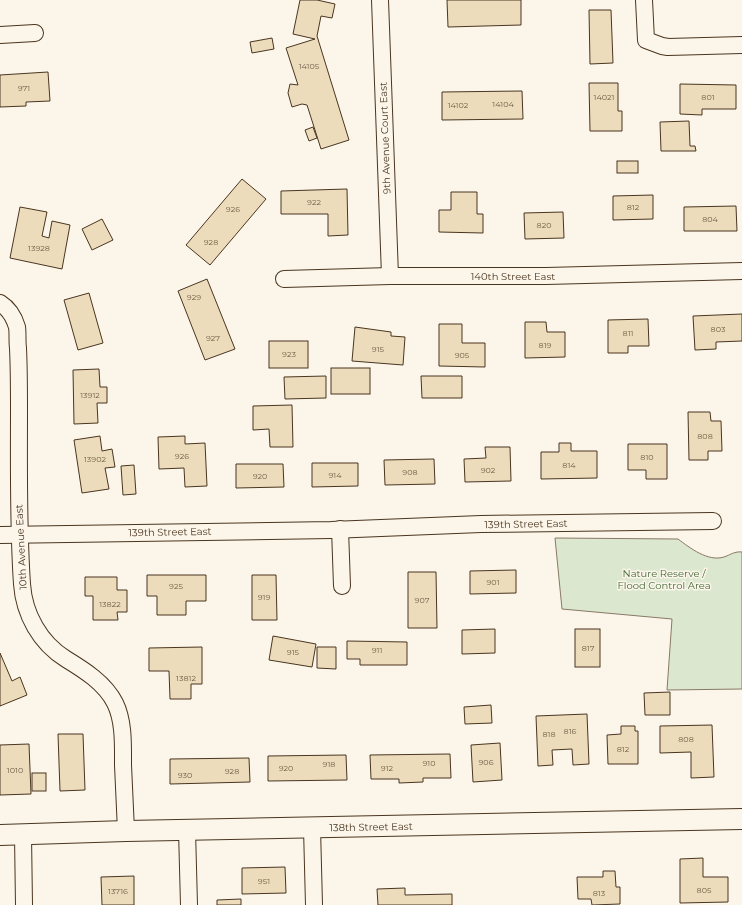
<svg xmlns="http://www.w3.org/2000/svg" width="742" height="905" font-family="Montserrat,sans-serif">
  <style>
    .green { fill: #dce7d0; stroke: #887966 }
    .building { fill: #ecdcbc; stroke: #4a3520 }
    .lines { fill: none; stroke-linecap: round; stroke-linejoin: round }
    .minor-casing { stroke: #4a3520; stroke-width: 18 }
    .tertiary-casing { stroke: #4a3520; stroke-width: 22 }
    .minor { stroke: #fbf6e9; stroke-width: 16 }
    .tertiary { stroke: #fbf6e9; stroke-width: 20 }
    .labels { text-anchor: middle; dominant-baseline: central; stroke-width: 3; stroke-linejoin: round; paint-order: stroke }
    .number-label { font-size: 8px; fill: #725f47 }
    .street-label { font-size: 10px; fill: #4a3520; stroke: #fbf6e9 }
    .park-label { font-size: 10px; fill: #436837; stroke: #fbf6e9 }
  </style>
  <rect width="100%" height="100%" fill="#fbf6e9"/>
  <path class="green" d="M555 538 678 539C690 548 708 562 724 557 730 555 735 551 742 552V689L667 690 672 619 562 609Z"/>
  <g class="building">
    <path d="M300 0H317L335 4 332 18 321 16 317 36 349 140 321 149 307 105 302 104 292 107 288 93 290 84 298 85 286 48 315 39 293 34Z"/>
    <path d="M447 0H521V25L448 27Z"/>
    <path d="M589 10H611L613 63 590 64Z"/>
    <path d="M272 38 274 49 252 53 250 42Z"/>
    <path d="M48 72 50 101 26 102V106L0 107V75Z"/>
    <path d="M589 83H618V111H622V131H590Z"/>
    <path d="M680 84 736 85V109H702V115L680 114Z"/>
    <path d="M522 91 523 119 442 120V92Z"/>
    <path d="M689 121 690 146H695L696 151H661L660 122Z"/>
    <path d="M313 127 317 138 309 141 305 130Z"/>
    <rect x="617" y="161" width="21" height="12"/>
    <path d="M242 179 266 199 210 265 186 245Z"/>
    <path d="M347 189 348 235 328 236V214H281V191Z"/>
    <path d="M451 192H477V214H483V233L439 232V210H451Z"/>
    <path d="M653 195V219L613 220V196Z"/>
    <path d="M736 206 737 231H684V207Z"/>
    <path d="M20 207 47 212 42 236 49 238 52 221 70 225 62 269 10 258Z"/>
    <path d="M563 212 564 238 525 239 524 213Z"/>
    <path d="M102 219 113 240 92 250 82 229Z"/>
    <path d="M207 279 235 349 205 360 178 291Z"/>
    <path d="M89 293 103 343 78 350 64 300Z"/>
    <path d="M742 314V341L716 342V349L695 350 693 316Z"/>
    <path d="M648 319 649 346H628V353H608V320Z"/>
    <path d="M525 322H546L547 332H565V357L525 358Z"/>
    <path d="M439 324H462V343H485V367L439 366Z"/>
    <path d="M355 327 391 332V336L405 337 403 365 352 361Z"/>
    <rect x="269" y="341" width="39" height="27"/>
    <rect x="331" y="368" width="39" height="26"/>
    <path d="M99 369 100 387H107V403H97L98 423 74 424 73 370Z"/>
    <path d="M326 376V398L285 399 284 377Z"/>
    <path d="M421 376H462V398H422Z"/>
    <path d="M292 405 293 447H270L269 429 253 430V406Z"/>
    <path d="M688 412H710L711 421H721L722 451H708V460H689Z"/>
    <path d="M100 436 102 451 112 449 115 467 105 468 109 489 82 493 74 440Z"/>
    <path d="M185 436V444L205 443 207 486 185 487 184 468 159 469 158 437Z"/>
    <path d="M559 443H571V451H597V478L541 479V452H559Z"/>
    <path d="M628 444H667V479H646V470H628Z"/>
    <path d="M485 447H510L511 481 465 482 464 459 486 458Z"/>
    <path d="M434 459 435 484 385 485 384 460Z"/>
    <path d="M312 463H358V486L312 487Z"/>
    <path d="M236 464H283L284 487 236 488Z"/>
    <path d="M134 465 136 494 123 495 121 466Z"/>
    <path d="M516 570V593L470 594V571Z"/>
    <path d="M408 572H436L437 628H408Z"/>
    <path d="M147 575H206V601H186V615H157V596H147Z"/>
    <path d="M252 575H276L277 620H252Z"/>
    <path d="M85 577H117V590H127V612H117L118 620H93V596H85Z"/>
    <path d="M495 629V653L462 654V630Z"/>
    <rect x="575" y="629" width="25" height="38"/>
    <path d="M273 636 316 644 312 667 269 660Z"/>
    <path d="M347 641 407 642V665H360V659H347Z"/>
    <path d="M202 647V684H191V699H170L169 671H149V648Z"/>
    <path d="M317 647H336V669L317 668Z"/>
    <path d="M0 653 12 681 20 677 27 695 0 706Z"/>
    <path d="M670 692V715H645L644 693Z"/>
    <path d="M491 705 492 723 465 724 464 707Z"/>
    <path d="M587 714 589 764 573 765 572 749 552 750 553 765 538 766 536 716Z"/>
    <path d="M712 725 714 777 691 778V752L660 753V726Z"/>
    <path d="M621 726H635V731H638V764H608L607 735 621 734Z"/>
    <path d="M58 734H83L85 790 60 791Z"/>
    <path d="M500 743 502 780 473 782 471 745Z"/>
    <path d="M29 744 31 794 0 795V745Z"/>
    <path d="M450 754 451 778H423V782L399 783V779H371L370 755Z"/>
    <path d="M346 755 347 780 268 781V756Z"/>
    <path d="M249 758 250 782 170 784V759Z"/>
    <rect x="32" y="773" width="14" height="18"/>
    <path d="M703 858V877H728V902L680 903V859Z"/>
    <path d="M285 867 286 893 242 894V868Z"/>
    <path d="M603 871H615L616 887H620V904L592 905 591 899H578L577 877H603Z"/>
    <path d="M134 876V905H102L101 877Z"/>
    <path d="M405 888V895L452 894V905H378L377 889Z"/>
    <path d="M241 899V905H217V900Z"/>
  </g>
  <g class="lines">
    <g class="minor-casing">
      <g id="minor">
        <path d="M380 0 390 276"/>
        <path d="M644 0 646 40 662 46 668 47 742 45"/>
        <path d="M0 35 35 33"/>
        <path d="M284 279 390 276H546L742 271"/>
        <path d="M0 303C8 308 14 317 17 327 18 333 17 341 18 348 19 369 19 390 19 411 19 469 18 526 22 584 24 614 40 643 66 659 84 670 105 683 115 703 124 721 123 745 123 765 124 787 125 809 126 831"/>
        <path d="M340 529 342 586"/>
        <path d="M0 535 331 530 481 524 713 521"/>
        <path d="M312 828 314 905"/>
        <path d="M187 830 189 905"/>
        <path d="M23 835 24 905"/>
      </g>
    </g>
    <g class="tertiary-casing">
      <path id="tertiary" d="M0 835 126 831 742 819"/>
    </g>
    <use href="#minor" class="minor"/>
    <use href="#tertiary" class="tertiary"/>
  </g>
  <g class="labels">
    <g class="number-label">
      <text x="309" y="66">14105</text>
      <text x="24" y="88">971</text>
      <text x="604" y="97">14021</text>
      <text x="708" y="97">801</text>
      <text x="503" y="104">14104</text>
      <text x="458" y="105">14102</text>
      <text x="314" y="202">922</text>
      <text x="633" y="207">812</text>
      <text x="233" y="209">926</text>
      <text x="710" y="219">804</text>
      <text x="544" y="225">820</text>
      <text x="211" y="242">928</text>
      <text x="39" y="248">13928</text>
      <text x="194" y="297">929</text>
      <text x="718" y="329">803</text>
      <text x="628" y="333">811</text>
      <text x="213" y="338">927</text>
      <text x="545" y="345">819</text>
      <text x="378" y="349">915</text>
      <text x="289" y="354">923</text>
      <text x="462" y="355">905</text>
      <text x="90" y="395">13912</text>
      <text x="705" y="436">808</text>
      <text x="182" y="456">926</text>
      <text x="647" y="457">810</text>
      <text x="95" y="459">13902</text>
      <text x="569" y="465">814</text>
      <text x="488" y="470">902</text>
      <text x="410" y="472">908</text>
      <text x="335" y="475">914</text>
      <text x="260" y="476">920</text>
      <text x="493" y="582">901</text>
      <text x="176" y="586">925</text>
      <text x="264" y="597">919</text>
      <text x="422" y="600">907</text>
      <text x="110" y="604">13822</text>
      <text x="588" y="648">817</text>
      <text x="377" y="650">911</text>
      <text x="293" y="652">915</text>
      <text x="186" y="678">13812</text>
      <text x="570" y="731">816</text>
      <text x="549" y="734">818</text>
      <text x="686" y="739">808</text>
      <text x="623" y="749">812</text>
      <text x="486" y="762">906</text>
      <text x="429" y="763">910</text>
      <text x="329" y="764">918</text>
      <text x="286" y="768">920</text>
      <text x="387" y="768">912</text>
      <text x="15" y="770">1010</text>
      <text x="232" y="771">928</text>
      <text x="185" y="775">930</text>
      <text x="264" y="881">951</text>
      <text x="704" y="890">805</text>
      <text x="118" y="891">13716</text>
      <text x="599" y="893">813</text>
    </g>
    <g class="street-label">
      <text transform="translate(385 138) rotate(-92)">9th Avenue Court East</text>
      <text x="513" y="276">140th Street East</text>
      <text transform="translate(526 524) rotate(-1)">139th Street East</text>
      <text transform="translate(170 532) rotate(-1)">139th Street East</text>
      <text transform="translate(21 547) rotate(-93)">10th Avenue East</text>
      <text transform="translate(371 827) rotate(-1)">138th Street East</text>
    </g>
    <g class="park-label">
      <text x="664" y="573">Nature Reserve /<tspan x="664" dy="12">Flood Control Area</tspan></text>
    </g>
  </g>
</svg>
